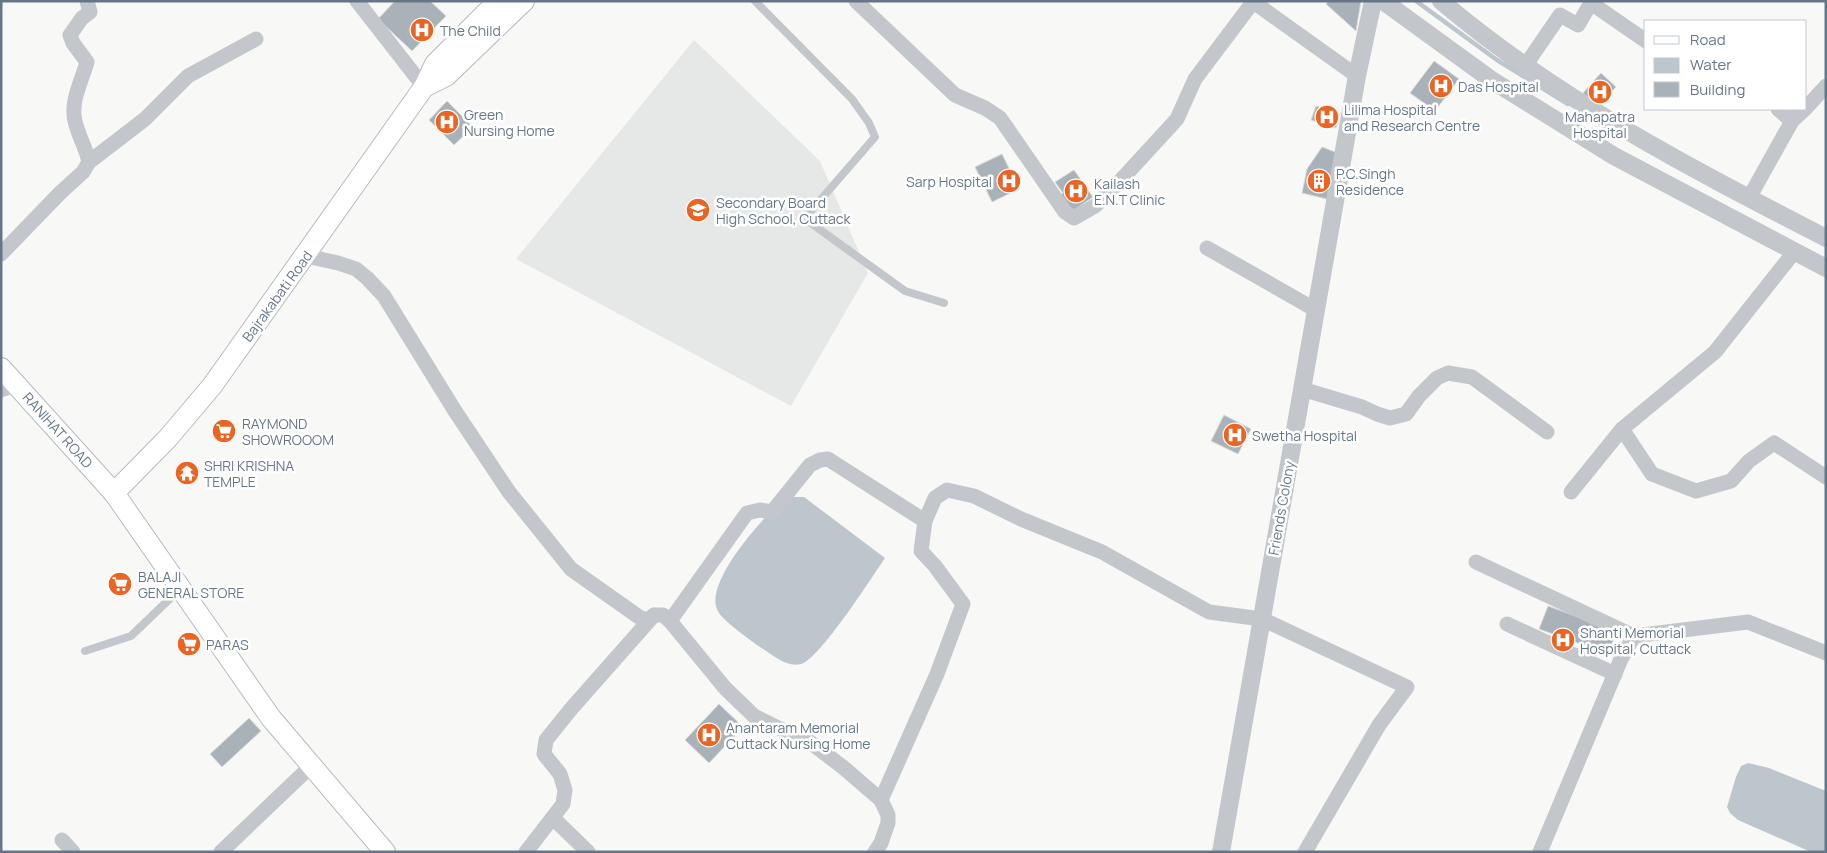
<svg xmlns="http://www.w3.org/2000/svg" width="1827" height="853" font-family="Manrope,sans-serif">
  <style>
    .built { fill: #e6e8e7 }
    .water { fill: #bcc6cc }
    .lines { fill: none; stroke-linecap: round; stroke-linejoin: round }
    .stream { stroke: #bcc6cc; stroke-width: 4.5 }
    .building { fill: #aab2b9; stroke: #dadad8 }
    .secondary-casing { stroke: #b6bbc0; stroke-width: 22 }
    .service { stroke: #c3c7cc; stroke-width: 8 }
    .minor { stroke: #c3c7cc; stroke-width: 15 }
    .tertiary { stroke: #c3c7cc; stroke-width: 18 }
    .secondary { stroke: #fff; stroke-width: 20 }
    .labels { text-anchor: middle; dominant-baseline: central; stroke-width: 5; stroke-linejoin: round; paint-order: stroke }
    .poi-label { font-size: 14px; fill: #667688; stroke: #fff; text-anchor: start }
    .street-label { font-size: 14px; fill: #667688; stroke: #fff }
  </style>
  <rect width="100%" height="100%" fill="#f8f9f6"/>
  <path class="built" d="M694 40 820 161 868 273 791 406 516 259Z"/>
  <g class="water">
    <path d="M790 497H804L885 558C872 577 819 660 801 664 786 668 772 654 760 647 751 641 724 621 719 613 701 588 755 528 772 510 777 505 784 501 790 497Z"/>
    <path d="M1748 763 1769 768 1826 791V852H1811L1738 820 1730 813 1727 807 1736 777 1741 766Z"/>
  </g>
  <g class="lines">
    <g class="stream">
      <path d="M1416 1 1497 60 1568 104"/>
      <path d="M1600 124 1621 137"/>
    </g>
  </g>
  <g class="building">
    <path d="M395 1H430L446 16 412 51 378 19Z"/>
    <path d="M1329 1H1361L1356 31 1326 4Z"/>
    <path d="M1434 61 1459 79 1435 111 1410 93Z"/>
    <path d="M1601 73 1616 87 1597 106 1583 93Z"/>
    <path d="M447 101 473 127 454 145 429 120Z"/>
    <path d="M1316 106 1340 114 1336 128 1311 120Z"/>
    <path d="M1322 147 1340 154 1331 200 1302 193 1307 169Z"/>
    <path d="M1002 154 1019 189 992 202 975 167Z"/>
    <path d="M1074 170 1093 197 1071 212 1060 196 1063 193 1055 182Z"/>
    <path d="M1224 415 1251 429 1238 454 1211 441Z"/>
    <path d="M1548 606 1617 631 1608 654 1539 629Z"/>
    <path d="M719 704 743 727 709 763 685 740Z"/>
    <path d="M249 718 261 731 222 767 210 754Z"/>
  </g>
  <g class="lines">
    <g class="secondary-casing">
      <g id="secondary">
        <path d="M424 87 446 76 524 1"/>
        <path d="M1 368 114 493 271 718 385 852"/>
        <path d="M114 493 168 438 212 386 424 87 435 64 498 1"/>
      </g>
    </g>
    <g class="service">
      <path d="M755 1 852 99 869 123 875 137 810 212 808 221 905 291 944 303"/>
      <path d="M85 651 131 636 180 589"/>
    </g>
    <g class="minor">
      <path d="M357 1 424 87"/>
      <path d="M856 1 955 95 985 108 1000 118 1065 212 1074 218 1095 206 1110 192 1177 119 1195 79 1253 2"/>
      <path d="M1252 1 1357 76"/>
      <path d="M1525 66 1560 15 1578 25 1591 3 1646 41"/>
      <path d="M1806 108 1826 86"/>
      <path d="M1778 109 1792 121"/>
      <path d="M89 162 145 119 188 76 256 39"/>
      <path d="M1749 198 1792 121 1805 109"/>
      <path d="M1207 248 1316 310"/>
      <path d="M1 254 60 193 83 172 89 162C86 148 78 135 75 121 70 102 82 80 87 62L73 43 70 35 82 18 90 12 87 1"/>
      <path d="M306 256 338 263 356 269 367 278 384 296 455 411 509 492 571 569 639 617 648 620 654 615H663L670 621 725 688 754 716 778 728 802 736 844 768 881 800 888 815V823L881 843 875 852"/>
      <path d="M1302 389 1362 407 1377 414 1390 418 1406 414 1419 396 1437 378 1448 373 1472 377 1547 432"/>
      <path d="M1 390 17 384"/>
      <path d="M1622 429 1715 352 1795 251"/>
      <path d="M1571 492 1622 429 1652 474 1696 491 1731 481 1749 461 1774 443 1826 477"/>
      <path d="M1476 562 1634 636 1748 622 1826 653"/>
      <path d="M670 621 747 513 760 510 772 512 810 465 820 460 828 459 925 521"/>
      <path d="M1507 624 1615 674"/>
      <path d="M881 800 937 674 963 604 935 566 921 551 925 521 935 498 947 490 974 496 1021 519 1102 552 1209 612 1262 619 1407 687 1379 725 1305 852"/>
      <path d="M553 818 588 852"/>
      <path d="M62 840 73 852"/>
      <path d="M221 852 311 766"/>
      <path d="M526 852 563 804 565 790 560 774 544 754 546 740 571 709 654 615"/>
      <path d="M1540 852 1621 659 1634 636"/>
    </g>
    <g class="tertiary">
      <path d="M1383 1 1493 81 1614 156 1826 268"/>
      <path d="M1441 1C1556 99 1692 169 1826 238"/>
      <path d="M1221 852 1357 76 1373 1"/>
    </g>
    <use href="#secondary" class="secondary"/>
  </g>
  <defs>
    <g id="hospital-disc" transform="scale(1.25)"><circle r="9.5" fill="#ea6424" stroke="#fff"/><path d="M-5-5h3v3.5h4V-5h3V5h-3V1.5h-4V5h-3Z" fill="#fff"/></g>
    <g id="building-disc" transform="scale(1.25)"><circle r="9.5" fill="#ea6424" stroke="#fff"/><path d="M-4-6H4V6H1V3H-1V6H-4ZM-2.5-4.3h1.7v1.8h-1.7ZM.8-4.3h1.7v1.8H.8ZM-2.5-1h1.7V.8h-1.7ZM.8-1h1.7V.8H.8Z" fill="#fff"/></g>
    <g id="school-disc" transform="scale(1.25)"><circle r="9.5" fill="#ea6424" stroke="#fff"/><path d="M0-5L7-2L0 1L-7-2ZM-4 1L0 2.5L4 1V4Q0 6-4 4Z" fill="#fff"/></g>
    <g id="supermarket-disc" transform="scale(1.25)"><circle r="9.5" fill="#ea6424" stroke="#fff"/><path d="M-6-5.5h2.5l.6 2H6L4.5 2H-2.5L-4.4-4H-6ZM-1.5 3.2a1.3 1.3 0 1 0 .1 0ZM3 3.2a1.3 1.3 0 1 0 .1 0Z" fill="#fff"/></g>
    <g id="temple-disc" transform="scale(1.25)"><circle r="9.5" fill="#ea6424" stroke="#fff"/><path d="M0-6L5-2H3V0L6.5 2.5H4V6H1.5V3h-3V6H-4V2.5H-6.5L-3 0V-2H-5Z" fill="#fff"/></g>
  </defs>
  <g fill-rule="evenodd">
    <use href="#hospital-disc" x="422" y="30"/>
    <use href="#hospital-disc" x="1441" y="86"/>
    <use href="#hospital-disc" x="1600" y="92"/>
    <use href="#hospital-disc" x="1327" y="117"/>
    <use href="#hospital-disc" x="447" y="122"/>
    <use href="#hospital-disc" x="1009" y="181"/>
    <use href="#building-disc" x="1319" y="181"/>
    <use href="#hospital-disc" x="1076" y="191"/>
    <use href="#school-disc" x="698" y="210"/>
    <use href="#supermarket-disc" x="224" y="431"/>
    <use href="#hospital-disc" x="1235" y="435"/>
    <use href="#temple-disc" x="187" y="473"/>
    <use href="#supermarket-disc" x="120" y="584"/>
    <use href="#hospital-disc" x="1563" y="640"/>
    <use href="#supermarket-disc" x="189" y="644"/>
    <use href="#hospital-disc" x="709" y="735"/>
  </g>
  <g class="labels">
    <g class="poi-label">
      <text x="440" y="30">The Child</text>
      <text x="1458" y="86">Das Hospital</text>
      <text x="1344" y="109">Lilima Hospital<tspan x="1344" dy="16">and Research Centre</tspan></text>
      <text x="464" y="114">Green<tspan x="464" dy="16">Nursing Home</tspan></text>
      <text x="1600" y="116" text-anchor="middle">Mahapatra<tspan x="1600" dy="16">Hospital</tspan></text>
      <text x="1336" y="173">P.C.Singh<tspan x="1336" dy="16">Residence</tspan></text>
      <text x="992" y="181" text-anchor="end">Sarp Hospital</text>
      <text x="1094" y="183">Kailash<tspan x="1094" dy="16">E.N.T Clinic</tspan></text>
      <text x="716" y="202">Secondary Board<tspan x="716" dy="16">High School, Cuttack</tspan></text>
      <text x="242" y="423">RAYMOND<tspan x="242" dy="16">SHOWROOOM</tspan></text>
      <text x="1252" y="435">Swetha Hospital</text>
      <text x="204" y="465">SHRI KRISHNA<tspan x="204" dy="16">TEMPLE</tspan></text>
      <text x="138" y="576">BALAJI<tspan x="138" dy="16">GENERAL STORE</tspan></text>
      <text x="1580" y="632">Shanti Memorial<tspan x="1580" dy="16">Hospital, Cuttack</tspan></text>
      <text x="206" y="644">PARAS</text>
      <text x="726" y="727">Anantaram Memorial<tspan x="726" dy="16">Cuttack Nursing Home</tspan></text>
    </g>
    <g class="street-label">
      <text transform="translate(277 296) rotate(-54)">Bajrakabati Road</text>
      <text transform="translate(58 430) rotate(48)">RANIHAT ROAD</text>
      <text transform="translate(1281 508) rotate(-80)">Friends Colony</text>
    </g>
  </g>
  <rect width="1827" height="853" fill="none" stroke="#667688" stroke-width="5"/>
  <rect x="1644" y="20" width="162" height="90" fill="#ffffff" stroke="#c2c8cf"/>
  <rect x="1654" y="36" width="25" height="8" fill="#ffffff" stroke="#c2c8cf"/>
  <text x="1690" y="45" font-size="15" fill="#667688">Road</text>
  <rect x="1654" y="58" width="25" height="15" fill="#bcc6cc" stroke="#c2c8cf"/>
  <text x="1690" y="70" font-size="15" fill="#667688">Water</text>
  <rect x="1654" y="82" width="25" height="15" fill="#aab2b9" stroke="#c2c8cf"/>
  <text x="1690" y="95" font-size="15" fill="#667688">Building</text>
</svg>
